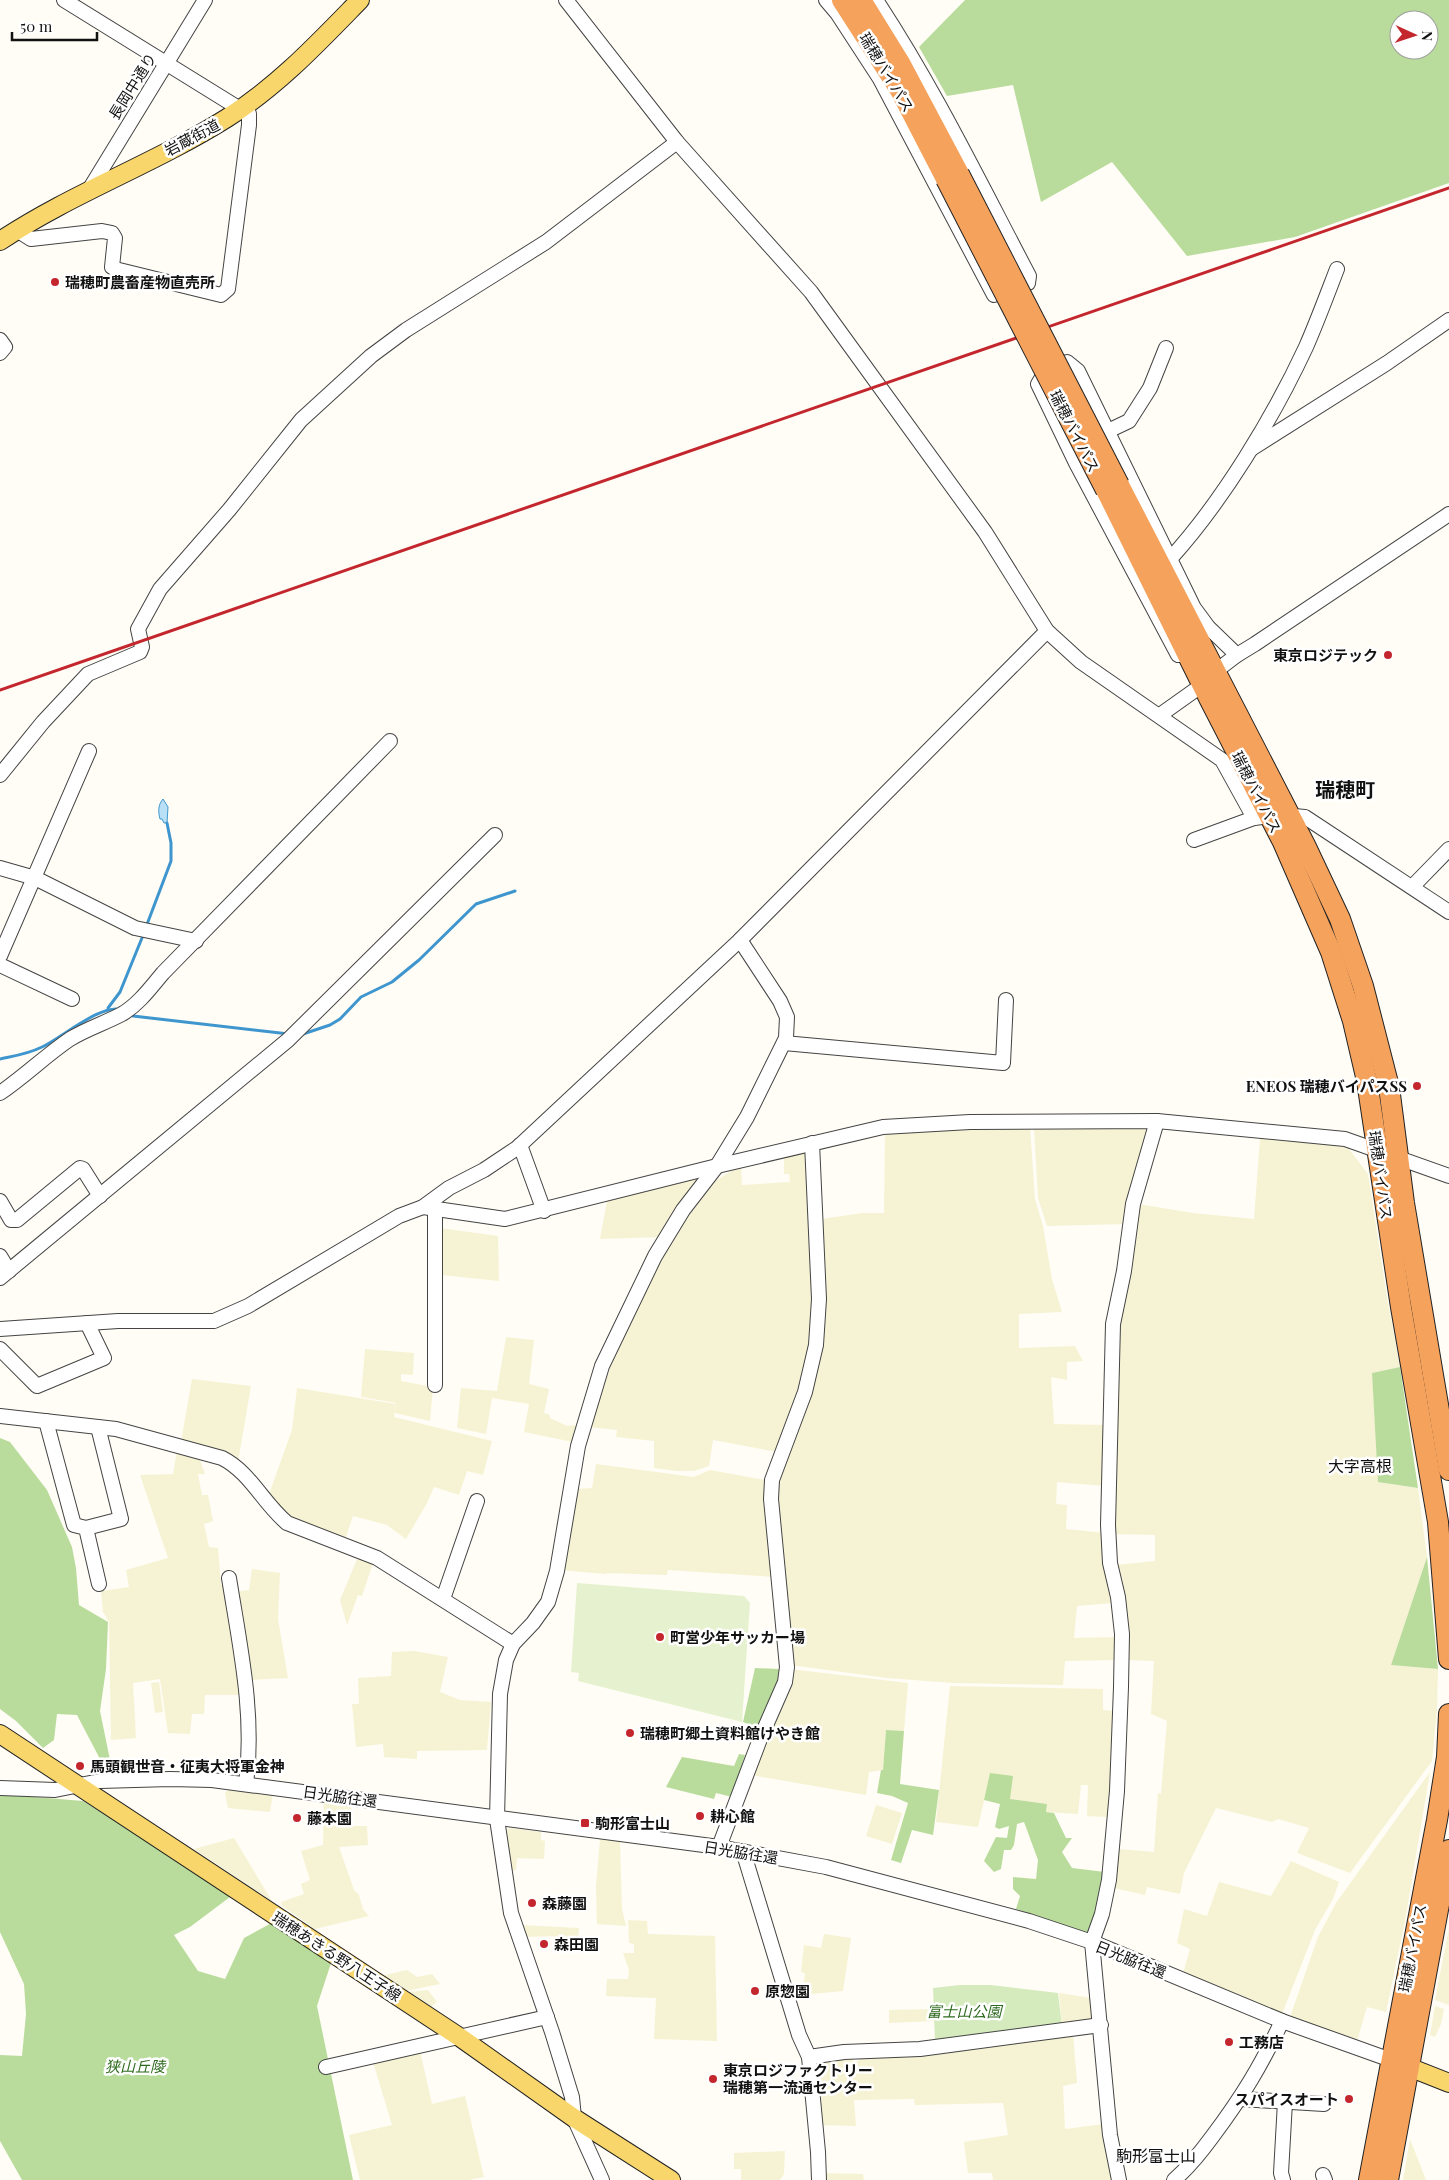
<svg xmlns="http://www.w3.org/2000/svg" width="1449" height="2180" font-family="'Playfair Display','Noto Sans JP',serif">
  <style>
    .farmland { fill: #f6f3d4 }
    .green { fill: #d5ebbd }
    .forest { fill: #b9dc9c; fill-rule: evenodd }
    .pitch { fill: #e6f2cf }
    .water { fill: #b9e0f7; stroke: #3f96cf }
    .lines { fill: none; stroke-linecap: round; stroke-linejoin: round }
    .stream { stroke: #3f96cf; stroke-width: 3 }
    .minor-casing { stroke: #444; stroke-width: 16 }
    .major-casing { stroke: #222; stroke-width: 20 }
    .highway-casing { stroke: #222; stroke-width: 22 }
    .minor { stroke: #fff; stroke-width: 14 }
    .major { stroke: #f9d66b; stroke-width: 18 }
    .highway { stroke: #f5a25d; stroke-width: 20 }
    .rail { stroke: #c4262e; stroke-width: 3 }
    .highway-bridge-casing { stroke: #222; stroke-width: 22; stroke-linecap: butt }
    .highway-bridge { stroke: #f5a25d; stroke-width: 20 }
    .poi-dot { fill: #c4262e; stroke: #fff; stroke-width: 2 }
    .labels { text-anchor: middle; dominant-baseline: central; stroke-width: 5; stroke-linejoin: round; paint-order: stroke }
    .street-label { font-size: 15px; fill: #111; stroke: #fff }
    .poi-label { font-size: 15px; font-weight: bold; fill: #111; stroke: #fff; text-anchor: start }
    .park-label { font-size: 15px; font-style: italic; fill: #2f6b1f; stroke: #fff }
    .neighbourhood-label { font-size: 16px; fill: #111; stroke: #fff }
    .district-label { font-size: 20px; font-weight: bold; fill: #111; stroke: #fff }
  </style>
  <rect width="100%" height="100%" fill="#fffdf5"/>
  <g class="farmland">
    <path d="M1149 1125 1126 1224 1047 1226 1038 1198 1034 1127Z"/>
    <path d="M1030 1127 1035 1199 1043 1226 1052 1279 1062 1312 1019 1314V1348L1075 1346 1083 1361 1067 1362V1380L1051 1377 1054 1424 1106 1425 1104 1486 1057 1482 1056 1504 1067 1505 1066 1529 1105 1533 1114 1603 1077 1606 1074 1638 1118 1637 1117 1660 1065 1661 1063 1685 953 1683 887 1678 790 1665 776 1481 806 1399 821 1219 863 1213H884L885 1133Z"/>
    <path d="M1260 1138 1342 1145 1349 1149 1368 1174 1387 1297 1400 1367 1372 1373 1379 1482 1418 1488 1427 1557 1391 1665 1438 1669 1437 1710 1432 1761 1350 1873 1297 1853 1309 1828 1278 1819 1272 1822 1216 1808 1184 1873 1180 1894 1147 1887 1145 1895 1114 1888 1118 1849 1154 1852 1158 1793 1161 1794 1167 1721 1151 1714 1154 1661 1126 1660 1116 1565 1155 1561V1535L1114 1534 1116 1341 1138 1204 1193 1213 1254 1219Z"/>
    <path d="M806 1151 815 1315 802 1385 777 1452 713 1440 709 1466 694 1471H677L654 1468V1441L616 1437 617 1430 588 1427 596 1402 647 1281 672 1240 712 1183 741 1165 742 1185 790 1182 789 1174H784V1157Z"/>
    <path d="M699 1176 701 1180 660 1237 600 1239 607 1201Z"/>
    <path d="M440 1228 498 1236 499 1281 441 1275Z"/>
    <path d="M506 1337 534 1340 529 1384 549 1389 544 1413 550 1415V1418L567 1426 577 1425 573 1442 524 1432 529 1404 492 1398 486 1434 457 1428 461 1388 497 1391Z"/>
    <path d="M365 1349 414 1353 413 1375 401 1374V1381L433 1387 430 1421 395 1413 396 1403 361 1397Z"/>
    <path d="M192 1379 251 1386 238 1462 181 1442Z"/>
    <path d="M297 1388 396 1404 394 1417 492 1441 483 1475 467 1471 459 1495 434 1487 427 1503 406 1539 387 1525 353 1516 345 1540 293 1521 268 1497 292 1430Z"/>
    <path d="M177 1451 199 1457 205 1474H198L202 1495H208L213 1521 204 1524 209 1547 218 1548 221 1585 227 1584 245 1695H205L204 1714H192L190 1734 168 1733 160 1679 133 1683 136 1738 111 1740 109 1622 103 1612 101 1591 129 1587 126 1570 168 1558 140 1475 173 1474Z"/>
    <path d="M596 1464 694 1477 710 1470 766 1480 774 1577 668 1570 667 1575 606 1573V1574L559 1570 576 1489 592 1488Z"/>
    <path d="M358 1557 373 1563 362 1596 358 1595 347 1625 340 1600Z"/>
    <path d="M252 1569 280 1573 278 1619 288 1678 250 1680 235 1592 249 1590Z"/>
    <path d="M414 1651 448 1657 440 1692 460 1700 491 1702 487 1750 417 1751V1759L384 1757 383 1744 356 1747 352 1704H359L358 1678 391 1676 392 1652Z"/>
    <path d="M790 1669 908 1683 904 1731 886 1730 883 1770 869 1772 866 1795 751 1775Z"/>
    <path d="M159 1682 163 1712 155 1713 151 1683Z"/>
    <path d="M950 1686 1103 1689V1710L1116 1711 1109 1817 1087 1816 1088 1785H1081L1078 1814 1046 1812 1047 1804 1009 1799 990 1774 978 1827 936 1822Z"/>
    <path d="M1430 1772 1405 1921 1386 2012 1367 2007 1357 2041 1290 2017 1318 1937 1336 1903Z"/>
    <path d="M229 1789 273 1794 270 1812 228 1808 225 1793Z"/>
    <path d="M324 1801 351 1805V1826H367L368 1845 339 1847 354 1890 359 1895 363 1909 369 1916 315 1929 282 1906 281 1902 304 1894 301 1884 310 1880 301 1851 323 1845Z"/>
    <path d="M876 1805 902 1813 892 1844 866 1836Z"/>
    <path d="M509 1828 541 1832V1840L545 1841 544 1859 517 1858 516 1870 510 1871 506 1832Z"/>
    <path d="M234 1838 272 1901 194 1849Z"/>
    <path d="M600 1839 620 1841 622 1909 626 1926 597 1924 596 1886Z"/>
    <path d="M1291 1861 1339 1882 1333 1899 1315 1930 1282 2014 1183 1973 1190 1949 1177 1943 1184 1909 1207 1916 1219 1882 1271 1896Z"/>
    <path d="M628 1920 647 1921 648 1934 715 1936 717 2041 654 2039 656 1998 606 1996 607 1979H628L629 1970 623 1953H634V1944L629 1943Z"/>
    <path d="M521 1925 579 1928 578 1942 554 1943 553 1936 524 1937Z"/>
    <path d="M1449 1928V2005L1435 2000Z"/>
    <path d="M824 1934 851 1938 843 1991 802 1995 805 1973 801 1972 804 1945 821 1948Z"/>
    <path d="M407 1970 417 1977 432 1974 440 1984 406 1991 385 1977V1975Z"/>
    <path d="M428 1990 437 2002 431 2007 409 1992Z"/>
    <path d="M1059 1993 1092 1998 1096 2018 1092 2023 1062 2026Z"/>
    <path d="M1435 2006 1444 2009 1441 2024 1435 2037 1430 2035Z"/>
    <path d="M933 2009 934 2021 889 2023V2010Z"/>
    <path d="M1073 2034 1077 2083 1063 2086 1065 2129 1104 2124 1114 2180H993L992 2173H968L964 2142 1008 2135 1003 2103 915 2105 914 2099 854 2100 856 2126 819 2125 814 2065 818 2059 852 2055 853 2062 859 2061V2055Z"/>
    <path d="M420 2051 432 2104 465 2096 484 2177 469 2180H360L349 2135 392 2125 373 2062Z"/>
    <path d="M1410 2139 1426 2180H1403Z"/>
    <path d="M785 2151 784 2174 780 2180H741V2169H734V2153Z"/>
    <path d="M822 2173 863 2174 864 2180H821Z"/>
  </g>
  <path class="green" d="M960 1985H991L1058 1993 1062 2026 935 2042 933 1988Z"/>
  <g class="forest">
    <path d="M965 0H1449V183L1295 237 1187 256 1112 162 1041 202 1013 85 947 96 919 47ZM1399 20H1429V50H1399Z"/>
    <path d="M1400 1367 1418 1488 1378 1482 1372 1373Z"/>
    <path d="M0 1438 10 1442 47 1490 72 1547 76 1568 79 1605 108 1622 106 1669 100 1711 110 1760 100 1759 77 1715 57 1714 54 1740 43 1748 16 1721 0 1709Z"/>
    <path d="M1427 1557 1438 1669 1391 1665Z"/>
    <path d="M755 1668 779 1669 777 1687 758 1728 743 1722Z"/>
    <path d="M886 1730 904 1731 900 1784 939 1790 933 1835 912 1830 901 1863 891 1860 908 1803 892 1796 877 1793 881 1770H883Z"/>
    <path d="M739 1754 745 1755 732 1797 716 1793 714 1799 666 1787 682 1757 734 1766Z"/>
    <path d="M990 1773 1013 1776 1010 1799 1047 1804 1046 1812 1054 1813 1066 1838H1072L1062 1852 1072 1868 1105 1872 1094 1929 1088 1933 1016 1909 1020 1896 1013 1889V1877L1036 1879 1038 1860 1024 1822 1017 1824 1014 1845 1011 1850H1004L1001 1869 994 1872 984 1861 996 1837 1007 1838 1009 1826 999 1829 995 1827 1000 1804 984 1800Z"/>
    <path d="M0 1794 83 1801 234 1894 190 1927 174 1935 198 1971 225 1979 244 1938 277 1920 333 1957 317 2006 353 2180H22L0 2141V2055L22 2056 26 2014 24 1984 0 1932Z"/>
  </g>
  <path class="pitch" d="M577 1583 744 1596 750 1603 742 1722 578 1681 579 1673 571 1672Z"/>
  <path class="water" d="M163 799 168 807 167 823H164L162 819H160C158 811 158 805 163 799Z"/>
  <g class="lines">
    <g class="stream">
      <path d="M146 927 171 861V843L167 823"/>
      <path d="M108 1008 120 992 144 933"/>
      <path d="M129 1014 133 1016 289 1034"/>
      <path d="M300 1035 330 1025 340 1019 361 997 392 982 419 960 476 904 515 891"/>
      <path d="M0 1059C14 1056 28 1054 42 1047 60 1039 103 1002 122 1010"/>
    </g>
    <g class="minor-casing">
      <g id="minor">
        <path d="M64 0 240 109"/>
        <path d="M566 0 677 142 811 292 985 532 1047 631 1081 662 1222 760 1254 818"/>
        <path d="M826 0 837 13 880 79 994 295 1028 283 1029 276C980 183 934 88 876 0"/>
        <path d="M89 190 205 0"/>
        <path d="M17 230 31 239 102 231 112 233 115 238 112 267 115 269 221 295 228 289 249 125V114L246 105"/>
        <path d="M0 340 5 347 0 353"/>
        <path d="M1108 431 1129 421 1150 388 1166 348"/>
        <path d="M1251 449 1387 363 1449 320"/>
        <path d="M1170 559C1222 502 1273 418 1306 347 1317 322 1327 295 1337 269"/>
        <path d="M1178 655 1076 463 1038 384 1047 369 1067 362 1078 371 1194 608 1208 627 1237 655"/>
        <path d="M1216 671 1237 655 1255 644 1449 514"/>
        <path d="M1160 715 1198 688"/>
        <path d="M0 775 43 722 88 674 140 652 142 647 138 629 160 589 229 510 301 420 371 356 406 330 546 242 677 142"/>
        <path d="M1283 815 1305 817 1449 912"/>
        <path d="M1194 840 1254 818 1262 817"/>
        <path d="M0 868 35 878 135 928 196 941"/>
        <path d="M1412 887 1449 849"/>
        <path d="M0 956 89 751"/>
        <path d="M0 965 72 999"/>
        <path d="M784 1043 1003 1063 1006 1000"/>
        <path d="M0 1093C25 1076 45 1056 70 1039 86 1029 105 1023 122 1014 139 1004 151 987 163 973L390 741"/>
        <path d="M520 1145 544 1211"/>
        <path d="M0 1201 11 1220H17L80 1168 83 1169 100 1196"/>
        <path d="M423 1207 505 1219 717 1166 883 1127 970 1122 1157 1121 1345 1139 1449 1176"/>
        <path d="M435 1207V1385"/>
        <path d="M0 1256 9 1271"/>
        <path d="M0 1278 288 1040 495 835"/>
        <path d="M0 1329 118 1321H214L248 1306 399 1216 423 1207 449 1188 484 1170 517 1148 740 940 1047 631"/>
        <path d="M0 1349 37 1386 104 1358 87 1323"/>
        <path d="M0 1416 116 1429 222 1458C250 1472 263 1503 287 1523L377 1558 513 1644"/>
        <path d="M46 1421 74 1525 86 1528 99 1584"/>
        <path d="M86 1528 121 1519 98 1427"/>
        <path d="M229 1578C240 1647 255 1714 246 1784"/>
        <path d="M443 1599 477 1501"/>
        <path d="M0 1788 55 1790 100 1781 170 1779 212 1780 719 1847 826 1867 1029 1921 1092 1942 1282 2021 1391 2060"/>
        <path d="M719 1847 760 1739 785 1682 787 1667 771 1499 772 1480 805 1392 816 1345 819 1299 812 1143"/>
        <path d="M743 1851 799 2035 809 2057 818 2152 819 2180"/>
        <path d="M809 2057 844 2052 920 2049 1101 2025"/>
        <path d="M326 2067 547 2017"/>
        <path d="M1241 2099 1324 2104"/>
        <path d="M1323 2175 1325 2180"/>
        <path d="M602 2180 574 2118 572 2097 552 2032 511 1913 497 1819 500 1694 506 1660 513 1644 533 1623 548 1602 557 1571 578 1446 602 1366 655 1256 683 1210 717 1166 747 1117 786 1038 787 1017 780 1001 740 940"/>
        <path d="M1119 2180 1110 2135 1092 1942 1102 1914 1109 1880 1117 1791 1121 1687 1122 1634 1118 1597 1110 1563 1108 1525 1113 1324 1124 1271 1133 1204 1157 1121"/>
        <path d="M1174 2180C1188 2168 1201 2152 1212 2137 1242 2097 1261 2066 1282 2021"/>
        <path d="M1283 2180 1281 2173 1285 2102"/>
      </g>
    </g>
    <g class="major-casing">
      <g id="major">
        <path d="M0 241C72 193 154 164 227 118 278 86 318 43 360 0"/>
        <path d="M0 1734 461 2038 574 2118 671 2180"/>
        <path d="M1396 2062 1449 2083"/>
      </g>
    </g>
    <g class="highway-casing">
      <g id="highway">
        <path d="M842 0 900 90 946 179"/>
        <path d="M861 0 900 63 959 174"/>
        <path d="M1119 485 1305 845 1340 919 1363 986 1389 1087 1404 1203 1449 1470"/>
        <path d="M1106 490 1209 698 1283 842 1331 952 1353 1021 1367 1081 1401 1307 1438 1522 1449 1659"/>
        <path d="M1369 2180 1437 1820 1447 1757 1449 1714"/>
        <path d="M1388 2180 1449 1850"/>
      </g>
    </g>
    <use href="#minor" class="minor"/>
    <use href="#major" class="major"/>
    <use href="#highway" class="highway"/>
    <path class="rail" d="M0 690 1449 188"/>
    <g class="highway-bridge-casing">
      <g id="highway-bridge">
        <path d="M959 174 1119 485"/>
        <path d="M946 179 1106 490"/>
      </g>
    </g>
    <use href="#highway-bridge" class="highway-bridge"/>
  </g>
  <g class="poi-dot">
    <circle cx="55" cy="282" r="5"/>
    <circle cx="1388" cy="655" r="5"/>
    <circle cx="1417" cy="1086" r="5"/>
    <circle cx="660" cy="1637" r="5"/>
    <circle cx="630" cy="1733" r="5"/>
    <circle cx="80" cy="1766" r="5"/>
    <circle cx="700" cy="1816" r="5"/>
    <circle cx="297" cy="1818" r="5"/>
    <rect x="580" y="1818" width="10" height="10" rx="2.5"/>
    <circle cx="532" cy="1903" r="5"/>
    <circle cx="544" cy="1944" r="5"/>
    <circle cx="755" cy="1991" r="5"/>
    <circle cx="1229" cy="2042" r="5"/>
    <circle cx="713" cy="2079" r="5"/>
    <circle cx="1349" cy="2099" r="5"/>
  </g>
  <g class="labels">
    <g class="street-label">
      <text transform="translate(887 72) rotate(59)">瑞穂バイパス</text>
      <text transform="translate(132 86) rotate(-58)">長岡中通り</text>
      <text transform="translate(192 137) rotate(-28)">岩蔵街道</text>
      <text transform="translate(1075 431) rotate(63)">瑞穂バイパス</text>
      <text transform="translate(1257 792) rotate(63)">瑞穂バイパス</text>
      <text transform="translate(1381 1175) rotate(82)">瑞穂バイパス</text>
      <text transform="translate(340 1796) rotate(8)">日光脇往還</text>
      <text transform="translate(741 1852) rotate(9)">日光脇往還</text>
      <text transform="translate(1412 1948) rotate(-79)">瑞穂バイパス</text>
      <text transform="translate(337 1956) rotate(33)">瑞穂あきる野八王子線</text>
      <text transform="translate(1131 1959) rotate(22)">日光脇往還</text>
    </g>
    <g class="poi-label">
      <text x="65" y="282">瑞穂町農畜産物直売所</text>
      <text x="1378" y="655" text-anchor="end">東京ロジテック</text>
      <text x="1407" y="1086" text-anchor="end">ENEOS 瑞穂バイパスSS</text>
      <text x="670" y="1637">町営少年サッカー場</text>
      <text x="640" y="1733">瑞穂町郷土資料館けやき館</text>
      <text x="90" y="1766">馬頭観世音・征夷大将軍金神</text>
      <text x="710" y="1816">耕心館</text>
      <text x="307" y="1818">藤本園</text>
      <text x="595" y="1823">駒形富士山</text>
      <text x="542" y="1903">森藤園</text>
      <text x="554" y="1944">森田園</text>
      <text x="765" y="1991">原惣園</text>
      <text x="1239" y="2042">工務店</text>
      <text x="723" y="2070">東京ロジファクトリー<tspan x="723" dy="17">瑞穂第一流通センター</tspan></text>
      <text x="1339" y="2099" text-anchor="end">スパイスオート</text>
    </g>
    <g class="park-label">
      <text x="964" y="2011">富士山公園</text>
      <text x="135" y="2066">狭山丘陵</text>
    </g>
    <g class="neighbourhood-label">
      <text x="1360" y="1465">大字高根</text>
      <text x="1156" y="2155">駒形富士山</text>
    </g>
    <g class="district-label">
      <text x="1345" y="788">瑞穂町</text>
    </g>
  </g>
  <g transform="translate(1414 35) rotate(93)"><circle r="24" fill="#ffffff" stroke="#a0a0a0"/>
  <path d="M0-4L9 19L0 12L-9 19Z" fill="#c4262e"/>
  <text y="-8" font-size="14" font-weight="bold" text-anchor="middle" fill="#111111">N</text>
  </g>
  <path d="M12 32v8h85v-8" fill="none" stroke="#111111" stroke-width="2.5"/>
  <text x="20" y="32" font-size="15" fill="#111111" stroke="#ffffff" stroke-width="4" paint-order="stroke">50 m</text>
</svg>
